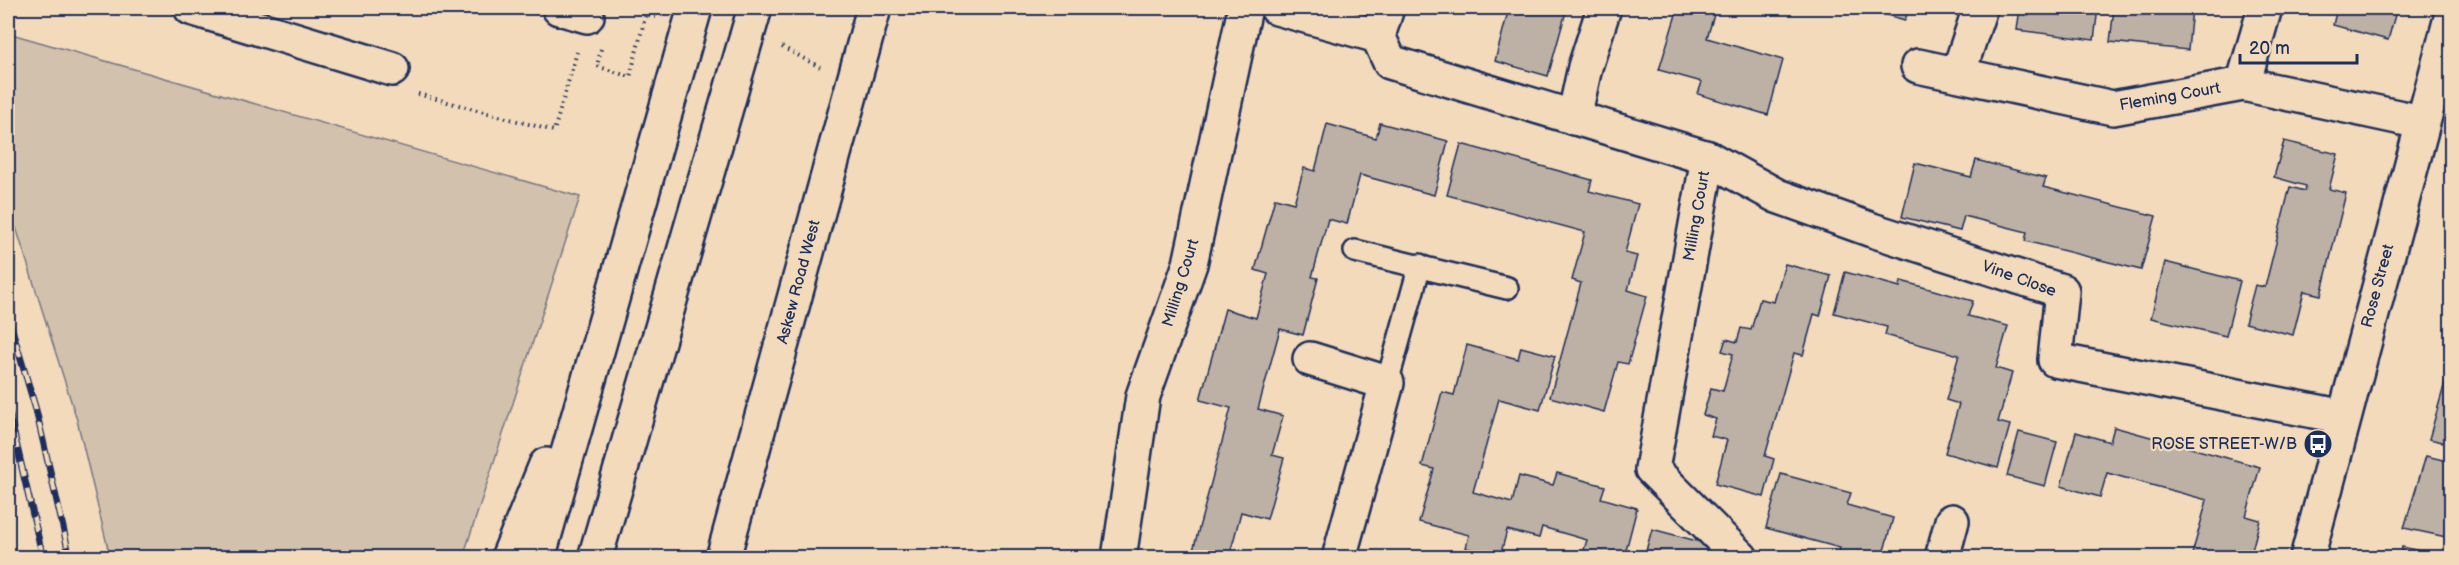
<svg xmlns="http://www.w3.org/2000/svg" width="2459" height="565" font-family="'Balsamiq Sans',sans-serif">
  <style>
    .green { fill: #d2c1ad; stroke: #767886; stroke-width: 1.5 }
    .building { fill: #bdb0a4; stroke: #1b2f5e; stroke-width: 1.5 }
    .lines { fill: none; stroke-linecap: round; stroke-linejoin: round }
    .lane-casing { stroke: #1b2f5e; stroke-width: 26 }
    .street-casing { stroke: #1b2f5e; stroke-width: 38 }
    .secondary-casing { stroke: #1b2f5e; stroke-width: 38 }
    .highway-casing { stroke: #1b2f5e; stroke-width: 38 }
    .path { stroke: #1b2f5e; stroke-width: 4; stroke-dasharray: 1.5 4.5; stroke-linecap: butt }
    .lane { stroke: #f2daba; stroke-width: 21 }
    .street { stroke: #f2daba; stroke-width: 33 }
    .secondary { stroke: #f2daba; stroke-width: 33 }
    .highway { stroke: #f2daba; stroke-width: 33 }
    .rail-casing { stroke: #1b2f5e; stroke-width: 7 }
    .rail { stroke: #f2daba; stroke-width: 4.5; stroke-dasharray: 14; stroke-linecap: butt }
    .labels { text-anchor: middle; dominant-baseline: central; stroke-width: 4.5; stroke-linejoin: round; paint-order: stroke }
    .street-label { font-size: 16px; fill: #1b2f5e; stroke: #f2daba }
    .poi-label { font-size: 16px; fill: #1b2f5e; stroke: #f2daba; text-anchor: end }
  </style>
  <rect width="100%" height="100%" fill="#f2daba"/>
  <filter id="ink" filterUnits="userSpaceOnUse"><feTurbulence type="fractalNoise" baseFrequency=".0167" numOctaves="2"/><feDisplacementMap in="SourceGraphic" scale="12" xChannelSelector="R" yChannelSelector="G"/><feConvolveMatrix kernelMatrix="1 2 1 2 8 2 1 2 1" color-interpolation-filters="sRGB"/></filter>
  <g filter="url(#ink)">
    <path class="green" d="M8 33 580 197 463 557H110L77 420 8 202Z"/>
    <g class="building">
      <path d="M1509 8H1567L1548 76 1495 61Z"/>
      <path d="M1678 8H1716L1707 38 1783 60 1768 115 1698 94 1702 82 1659 70Z"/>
      <path d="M1862 8H1909L1905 20Z"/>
      <path d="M2020 8H2098L2094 40 2017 30Z"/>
      <path d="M2114 8H2192L2188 50 2110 42Z"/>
      <path d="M2337 8H2397L2388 40 2333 25Z"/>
      <path d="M1380 123 1448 141 1434 195 1360 175 1347 224 1328 219 1312 277 1318 278 1303 335 1280 329 1258 409 1283 416 1272 455 1284 458 1267 519 1241 512 1229 558H1191L1231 408 1200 400 1225 309 1256 318 1268 274 1255 270 1275 198 1294 203 1304 168 1315 171 1327 124 1376 138Z"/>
      <path d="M2284 141 2338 154 2329 189 2346 193 2321 295 2304 291 2293 335 2245 323 2255 285 2265 287 2290 187 2305 191 2306 186 2274 177Z"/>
      <path d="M1461 144 1592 180 1589 191 1638 204 1625 253 1637 256 1628 290 1647 296 1628 364 1618 362 1604 412 1550 397 1581 283 1572 280 1585 232 1447 195Z"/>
      <path d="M1976 160 2046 178 2043 187 2156 216 2141 270 2025 241 2027 232 1964 216 1960 231 1902 217 1915 163 1971 177Z"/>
      <path d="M2165 262 2240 281 2226 336 2151 318Z"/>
      <path d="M1785 264 1831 276 1820 316 1814 314 1803 355 1794 353 1765 456 1774 459 1764 497 1715 484 1727 440 1711 436 1716 419 1703 415 1711 388 1723 391 1733 354 1722 351 1726 339 1737 342 1741 328 1751 330 1760 299 1774 302Z"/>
      <path d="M1845 272 1900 287 1901 281 1973 301 1968 316 2008 326 1996 368 2012 373 1998 422 2010 425 1998 468 1945 453 1959 404 1946 400 1959 355 1885 335 1887 327 1834 313Z"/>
      <path d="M1467 345 1518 359 1521 347 1555 356 1540 410 1499 399 1473 492 1512 503 1519 476 1553 485 1557 473 1605 486 1601 498 1637 508 1624 558H1611L1584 550 1587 540 1542 527 1539 538 1507 530 1500 557 1466 548 1469 535 1419 522 1434 469 1422 466 1442 392 1454 395Z"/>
      <path d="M2452 358V444L2429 439Z"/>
      <path d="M2114 427 2260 467 2246 516 2260 520 2250 558H2191L2207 500 2107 473 2100 497 2061 486 2076 432 2110 442Z"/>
      <path d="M2019 432 2057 442 2045 486 2007 476Z"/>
      <path d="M2426 456 2452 462 2451 538 2404 528Z"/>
      <path d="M1781 474 1851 493 1847 505 1893 518 1882 558H1838L1840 548 1766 528Z"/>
      <path d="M1652 529 1708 544 1704 558H1644Z"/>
      <path d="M2402 547 2447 557 2399 558Z"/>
    </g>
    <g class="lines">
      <g class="lane-casing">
        <g id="lane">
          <path d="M1355 251 1507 288"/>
          <path d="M1387 383 1420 265"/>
        </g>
      </g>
      <g class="street-casing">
        <g id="street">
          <path d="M191 8 392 69"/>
          <path d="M559 8 587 16"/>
          <path d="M1277 8 1378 36 1387 8"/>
          <path d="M1378 36 1390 62 1708 158 1652 469 1741 558"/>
          <path d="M1918 66 2113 108 2243 84 2421 122"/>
          <path d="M1958 74 1980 8"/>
          <path d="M2243 84 2265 8"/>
          <path d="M1574 118 1585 67 1604 8"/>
          <path d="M1708 158 1777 196 1872 230 2062 291 2055 360 2344 417"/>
          <path d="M1310 359 1387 383 1339 558"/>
          <path d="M1119 558 1143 396 1190 264 1245 8"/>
          <path d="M1942 558 1952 521"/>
        </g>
      </g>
      <g class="secondary-casing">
        <g id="secondary">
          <path d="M723 558 874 8"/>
          <path d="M2307 558 2452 14"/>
        </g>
      </g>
      <g class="highway-casing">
        <g id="highway">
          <path d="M508 558 546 465"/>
          <path d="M538 558 695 8"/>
          <path d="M595 558 755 8"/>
        </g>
      </g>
      <g class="path">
        <path d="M632 8 646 14"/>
        <path d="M782 47 820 67"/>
        <path d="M601 49 597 66 630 77 646 14 656 17"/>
        <path d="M418 94 554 131 577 52"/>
      </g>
      <use href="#lane" class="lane"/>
      <use href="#street" class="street"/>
      <use href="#secondary" class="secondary"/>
      <use href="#highway" class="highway"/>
      <g class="rail-casing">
        <g id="rail">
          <path d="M8 316 36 410 70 558"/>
          <path d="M8 408 43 558"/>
        </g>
      </g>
      <use href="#rail" class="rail"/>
    </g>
  </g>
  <defs>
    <g id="bus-disc" transform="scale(1.5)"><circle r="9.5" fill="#1b2f5e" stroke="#f2daba"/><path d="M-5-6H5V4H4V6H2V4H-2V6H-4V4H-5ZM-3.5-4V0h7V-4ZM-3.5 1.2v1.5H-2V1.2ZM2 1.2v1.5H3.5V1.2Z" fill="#fff"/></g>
  </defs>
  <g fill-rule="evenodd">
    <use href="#bus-disc" x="2318" y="444"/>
  </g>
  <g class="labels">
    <g class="street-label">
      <text transform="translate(2170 97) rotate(-10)">Fleming Court</text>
      <text transform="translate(1697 216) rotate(-80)">Milling Court</text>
      <text transform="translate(2019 279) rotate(20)">Vine Close</text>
      <text transform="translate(799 282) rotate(-75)">Askew Road West</text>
      <text transform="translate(1181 283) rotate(-73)">Milling Court</text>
      <text transform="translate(2378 286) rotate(-75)">Rose Street</text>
    </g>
    <g class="poi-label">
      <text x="2297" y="444">ROSE STREET-W/B</text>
    </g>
  </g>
  <rect width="2459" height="565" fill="none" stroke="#f2daba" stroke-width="30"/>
  <rect x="15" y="15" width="2429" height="535" fill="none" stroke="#1b2f5e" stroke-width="2" filter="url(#ink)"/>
  <path d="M2240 54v9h117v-9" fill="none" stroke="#1b2f5e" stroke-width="3"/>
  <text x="2249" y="54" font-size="18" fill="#1b2f5e" stroke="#f2daba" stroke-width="4.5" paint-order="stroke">20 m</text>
</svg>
